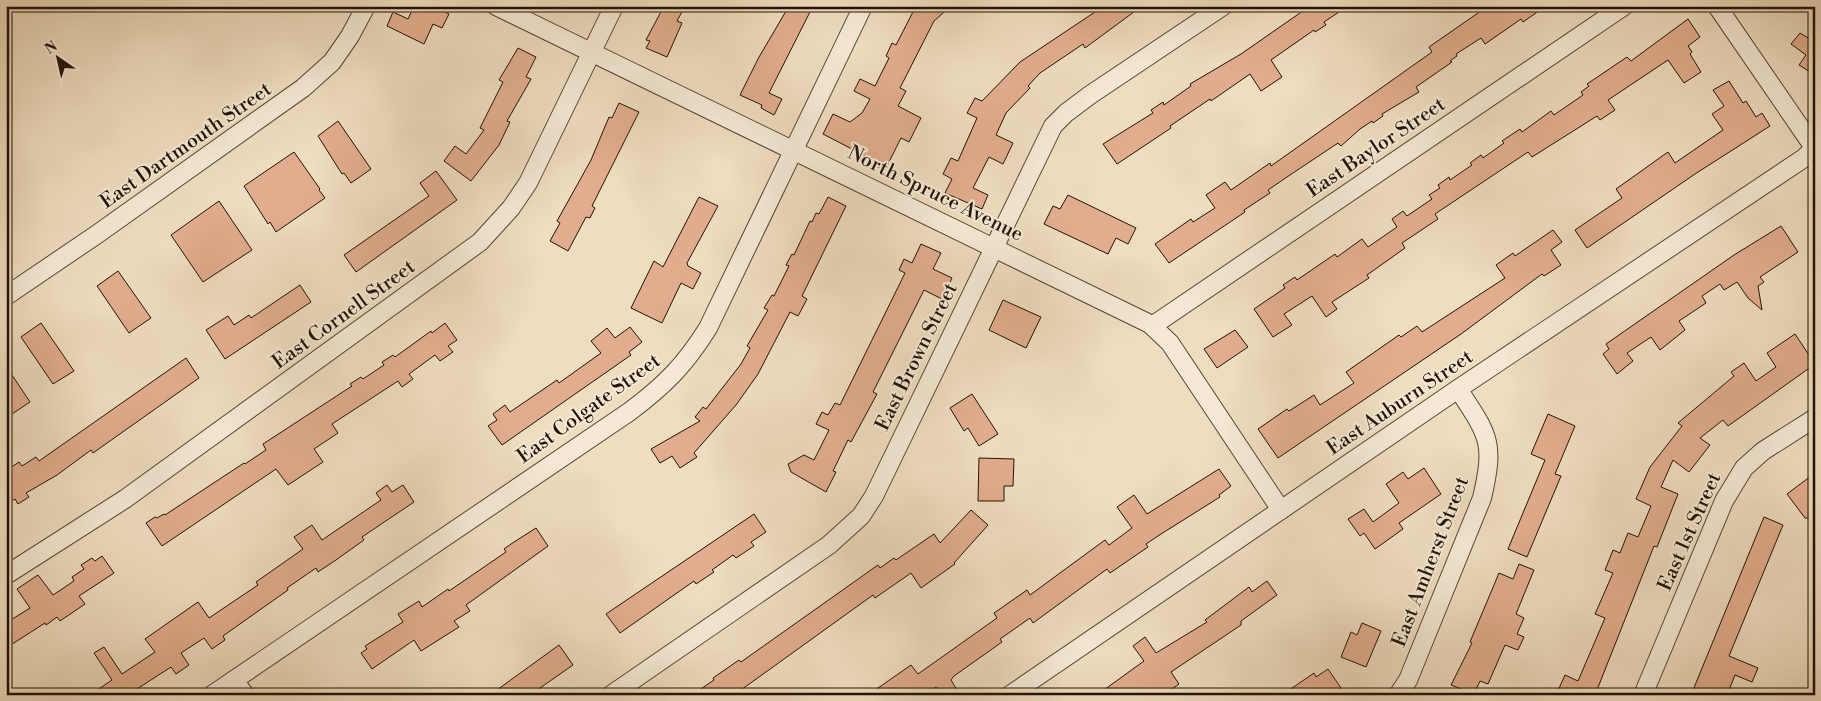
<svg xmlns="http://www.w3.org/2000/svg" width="1821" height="701" font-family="'Libre Bodoni',serif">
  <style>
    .building { fill: #e2ad8e; stroke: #201306 }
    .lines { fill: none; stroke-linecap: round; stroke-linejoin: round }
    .minor-casing { stroke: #544634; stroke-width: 20 }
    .minor { stroke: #f5e9d5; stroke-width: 18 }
    .labels { text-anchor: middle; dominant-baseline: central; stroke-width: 4; stroke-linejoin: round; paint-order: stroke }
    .street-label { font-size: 20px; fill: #201306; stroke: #f5e9d5 }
  </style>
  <rect width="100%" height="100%" fill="#efddbf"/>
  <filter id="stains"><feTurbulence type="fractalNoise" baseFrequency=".004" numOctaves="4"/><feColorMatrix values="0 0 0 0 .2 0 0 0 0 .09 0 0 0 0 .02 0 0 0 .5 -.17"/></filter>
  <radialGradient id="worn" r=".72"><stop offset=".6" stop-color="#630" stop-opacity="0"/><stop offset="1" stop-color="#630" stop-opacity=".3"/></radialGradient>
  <g class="building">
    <path d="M414 6H432L449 14 442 28 433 24 424 44 387 26 393 12 408 19Z"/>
    <path d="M664 6H685L677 21 682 23 667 57 646 48 650 41 646 40Z"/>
    <path d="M789 6H813L769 93 782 99 774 115 761 108 762 105 740 95 759 57Z"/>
    <path d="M916 6H951L934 21 900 88 906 91 898 106 921 118 909 142 901 138 885 170 871 164 873 160 823 134 833 114 850 122 862 113 870 99 854 91 860 79 875 86 889 58 886 56 892 43 896 45Z"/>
    <path d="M1104 6H1142L1085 48 1083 44 1040 73 1028 86 1030 88 1006 113 996 135 1013 143 1003 164 989 157 973 188 988 195 982 209 945 193 952 179 943 174 951 158 958 161 977 118 967 113 975 98 982 101 1020 62Z"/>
    <path d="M1310 6H1348L1324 22 1326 25 1315 32 1314 30 1271 60 1282 77 1261 91 1250 74 1211 101 1210 99 1170 126 1171 128 1117 164 1103 144 1153 113 1151 110 1163 102 1164 105 1191 86 1190 84 1241 54Z"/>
    <path d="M1488 6H1546L1523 22 1521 19 1485 44 1481 38 1456 54 1457 56 1450 61 1452 62 1416 87 1419 92 1382 114 1383 116 1373 123 1372 121 1360 129 1341 146 1338 143 1290 175 1268 190 1270 193 1244 210 1245 212 1169 263 1155 244 1191 219 1193 222 1215 208 1206 195 1225 182 1231 190 1270 163 1271 166 1432 52 1429 47Z"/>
    <path d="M1688 19 1700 37 1688 46 1692 52 1690 54 1701 72 1684 83 1668 60 1608 100 1615 110 1600 120 1597 116 1532 157 1528 152 1435 214 1438 219 1402 243 1405 248 1367 275 1369 278 1332 302 1337 309 1326 317 1312 296 1284 314 1292 325 1273 337 1254 309 1285 288 1283 285 1295 277 1297 280 1335 254 1337 257 1362 239 1368 247 1397 227 1392 219 1403 211 1407 216 1432 199 1429 195 1440 188 1438 185 1449 177 1450 180 1472 165 1470 163 1481 155 1483 158 1504 143 1502 141 1520 129 1522 132 1551 111 1554 115 1583 95 1581 92 1589 86 1587 84 1627 57 1631 61Z"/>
    <path d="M1800 33 1815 42V75L1799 65 1806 55 1791 44Z"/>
    <path d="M518 48 536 57 526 77 531 79 507 121 510 122 499 145 471 181 444 161 455 146 466 154 484 130 480 128 503 82 499 80Z"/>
    <path d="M1729 81 1743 103 1746 101 1756 117 1762 113 1770 126 1695 174 1587 248 1575 230 1622 198 1616 189 1668 152 1675 163 1723 130 1712 114 1724 106 1713 90Z"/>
    <path d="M619 103 639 112 592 206 595 208 590 218 586 217 568 251 550 241 560 223 557 221 591 160 609 117 612 118Z"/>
    <path d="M338 121 371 169 351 183 344 173 342 174 318 136Z"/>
    <path d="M294 152 320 189 319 190 325 198 276 232 270 222 268 224 244 186Z"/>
    <path d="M436 171 457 200 356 272 344 255 429 196 420 183Z"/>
    <path d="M1068 195 1136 228 1128 244 1116 238 1108 254 1044 224 1053 206 1060 209Z"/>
    <path d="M699 197 718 206 687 263 688 266 701 273 693 289 681 283 662 323 631 308 654 261 663 267Z"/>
    <path d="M828 197 846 206 802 296 807 299 798 316 790 312 758 374 736 405 694 453 697 457 680 468 672 456 660 463 651 449 700 421 695 417 703 407 706 409 741 364 750 348 747 346 768 310 764 308 772 295 774 296 789 266 786 265 792 254 794 255 810 221 812 222 816 213 819 214Z"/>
    <path d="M219 201 252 250 203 282 171 235Z"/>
    <path d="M1781 226 1798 252 1760 277 1764 282 1758 286 1762 310 1748 298 1737 282 1724 290 1720 284 1702 296 1706 303 1679 321 1685 330 1660 350 1651 337 1627 353 1633 361 1617 374 1603 354 1609 349 1606 344 1734 255Z"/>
    <path d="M1553 230 1562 242 1551 250 1561 265 1544 276 1542 274 1461 334 1278 458 1258 429 1287 409 1289 411 1314 395 1320 405 1354 383 1346 372 1399 335 1401 337 1417 326 1422 332 1505 278 1496 265 1513 253 1515 256Z"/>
    <path d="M921 244 941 253 933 269 952 278 942 299 924 290 873 392 877 394 851 442 848 440 833 471 836 472 826 492 791 472 788 464 804 455 814 460 829 430 816 424 822 412 828 415 835 403 840 405 905 273 899 270 904 259 912 263Z"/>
    <path d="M118 271 151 318 129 333 97 286Z"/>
    <path d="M300 285 311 302 225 359 206 330 228 316 234 325 249 315 251 318Z"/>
    <path d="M1003 300 1041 317 1026 348 989 330Z"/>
    <path d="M41 323 74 371 53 384 21 337Z"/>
    <path d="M445 323 457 340 448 346 453 352 440 361 435 355 409 374 413 379 402 387 398 381 332 424 338 433 314 449 323 462 288 485 276 469 162 546 146 523 155 517 157 518 164 514 165 515 244 463 245 464 266 450 263 444 352 386 350 384 361 377 363 379 384 365 382 362 393 355 395 357 431 331 432 333Z"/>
    <path d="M630 327 642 342 629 352 631 355 502 445 488 426 497 420 493 414 505 405 510 412 557 380 559 383 601 353 591 341 607 328 615 338Z"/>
    <path d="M1235 330 1248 347 1217 368 1204 349Z"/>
    <path d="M1795 334 1815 364 1728 426 1723 420 1700 438 1710 445 1689 472 1673 460 1661 487 1678 494 1657 547 1654 546 1595 695H1556L1565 675 1578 681 1605 618 1595 614 1613 573 1605 570 1613 550 1620 553 1628 533 1638 537 1651 506 1636 499 1650 467 1682 426 1678 423 1734 376 1731 372 1744 363 1756 381 1776 367 1767 353Z"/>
    <path d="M186 358 199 378 93 453 91 450 57 475 26 493 29 497 18 504 15 499 6 505V471L19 462 22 466 36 457 39 461Z"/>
    <path d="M6 366 30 402 6 418Z"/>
    <path d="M972 394 998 434 979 446 968 428 964 431 950 408Z"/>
    <path d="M1548 414 1575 426 1555 474 1561 476 1527 557 1508 549 1545 460 1531 454Z"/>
    <path d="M979 458 1014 459 1013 486H1004V501H978Z"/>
    <path d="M1424 468 1441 494 1399 523 1403 529 1375 549 1364 533 1360 536 1348 519 1364 509 1373 522 1399 503 1386 484 1403 472 1408 479Z"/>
    <path d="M1219 469 1231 486 1219 495 1220 497 1161 534 1146 544 1148 547 1110 573 1107 569 1033 623 1030 618 1000 639 1002 642 954 676 951 680 957 690 950 695H941L936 687 924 695H868L911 665 918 674 997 618 994 613 1027 590 1030 595 1105 540 1109 545 1132 528 1117 507 1134 495 1147 514Z"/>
    <path d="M1815 473V514L1810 518H1805L1787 494Z"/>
    <path d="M387 485 392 492 403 485 414 502 362 537 364 540 336 560 318 572 316 568 287 588 288 590 223 636 225 640 212 649 204 638 181 653 189 665 176 674 171 667 137 689 141 695H90L112 680 94 653 104 647 122 674 155 652 145 639 198 602 209 618 258 585 256 582 303 549 294 537 312 525 322 540 381 500 376 493Z"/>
    <path d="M971 510 988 525 954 563 955 564 921 588 911 573 875 598 873 595 734 695H692L714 680 713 678 739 660 741 662 878 565 880 568 894 558 896 560 934 534 940 543Z"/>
    <path d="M754 514 766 532 751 542 754 546 736 558 733 555 712 570 714 572 696 584 694 581 620 633 606 614Z"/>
    <path d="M1764 517 1783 525 1729 656 1758 668 1752 682 1735 675 1727 695H1691Z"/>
    <path d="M536 528 548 546 466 605 470 611 454 621 459 627 421 651 414 640 372 669 361 653 367 649 365 646 403 622 398 614 419 601 422 607 448 589 449 591 506 552 504 549 511 544Z"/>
    <path d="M102 556 114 573 79 596 85 604 60 621 57 617 46 625 45 623 6 648V623L30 608 17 589 38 575 53 595 74 581 72 577 84 569 81 565 92 558 95 561Z"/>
    <path d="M1519 564 1534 570 1516 614 1524 618 1517 634 1524 637 1518 650 1505 645 1488 684 1480 681 1474 694 1451 685 1472 643 1470 642 1499 573 1513 579Z"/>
    <path d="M1267 581 1277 595 1241 621V625L1171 672 1179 684 1164 695H1097L1144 661 1133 646 1145 637 1156 653 1207 622 1205 620 1249 587 1252 592Z"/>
    <path d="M1362 623 1381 631 1366 667 1341 657 1351 632 1357 635Z"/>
    <path d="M559 645 573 665 530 695H490Z"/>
    <path d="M1328 669 1341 688 1331 695H1282L1314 673 1316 677Z"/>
  </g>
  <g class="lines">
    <g class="minor-casing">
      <g id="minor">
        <path d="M496 6 1150 324 1170 343 1281 510"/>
        <path d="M1717 6 1815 149"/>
        <path d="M6 296 96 235 303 88 332 62 350 36 366 6"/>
        <path d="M1152 326 1624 6"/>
        <path d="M6 575 125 499 480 242 511 208 528 183 614 6"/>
        <path d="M234 680 245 695"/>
        <path d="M212 695 629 412C664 386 685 365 708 328L863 6"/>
        <path d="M611 695 829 545 861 516 874 496 1053 126 1066 113 1090 95 1223 6"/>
        <path d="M1010 695 1458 389 1804 158 1815 148"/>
        <path d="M1398 695 1408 680 1482 498C1495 442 1489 436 1458 389"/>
        <path d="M1643 695 1724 501 1744 468 1763 451 1815 418"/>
      </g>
    </g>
    <use href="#minor" class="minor"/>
  </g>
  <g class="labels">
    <g class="street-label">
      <text transform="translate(186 146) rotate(-35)">East Dartmouth Street</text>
      <text transform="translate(1376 148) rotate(-34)">East Baylor Street</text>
      <text transform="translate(935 194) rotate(26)">North Spruce Avenue</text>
      <text transform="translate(344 315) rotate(-36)">East Cornell Street</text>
      <text transform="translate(917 357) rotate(-64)">East Brown Street</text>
      <text transform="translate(1400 403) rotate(-34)">East Auburn Street</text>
      <text transform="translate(589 409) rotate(-36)">East Colgate Street</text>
      <text transform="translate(1690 532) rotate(-66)">East 1st Street</text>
      <text transform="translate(1431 562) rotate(-69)">East Amherst Street</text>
    </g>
  </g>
  <rect width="1821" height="701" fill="none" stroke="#efddbf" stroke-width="25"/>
  <rect x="8" y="8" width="1806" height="686" fill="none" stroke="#201306" stroke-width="2.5"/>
  <rect x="12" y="12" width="1796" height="676" fill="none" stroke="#201306"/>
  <g transform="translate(58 58) rotate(326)" stroke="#f5e9d5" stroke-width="4" paint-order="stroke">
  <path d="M0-4L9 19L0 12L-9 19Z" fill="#201306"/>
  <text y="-8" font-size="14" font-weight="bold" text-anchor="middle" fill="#201306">N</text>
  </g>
  <rect width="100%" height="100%" filter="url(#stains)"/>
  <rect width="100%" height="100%" fill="url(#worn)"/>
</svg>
